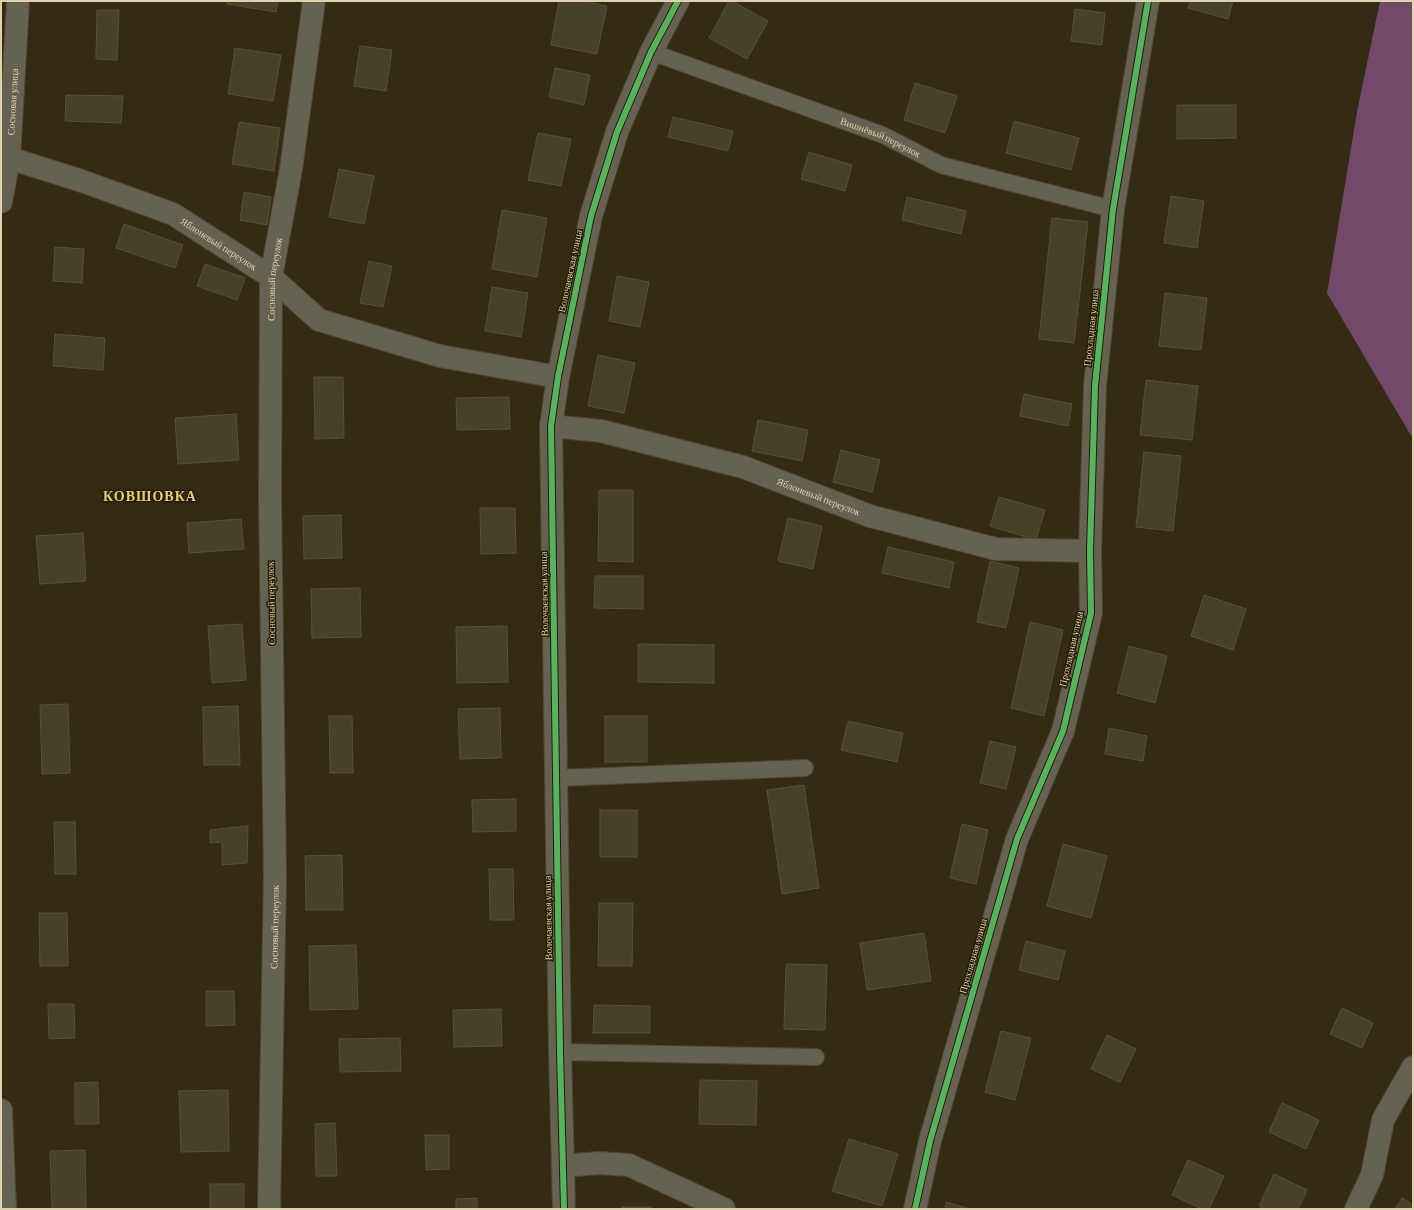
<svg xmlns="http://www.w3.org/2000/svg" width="1414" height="1210" font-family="'Crimson Pro',serif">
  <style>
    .green { fill: #74486a }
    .building { fill: #484129; stroke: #5a5133 }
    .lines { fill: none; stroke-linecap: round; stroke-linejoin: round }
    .lane-casing { stroke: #504830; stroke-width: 18 }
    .street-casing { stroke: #504830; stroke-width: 24 }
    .lane { stroke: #666252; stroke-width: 16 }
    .street { stroke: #666252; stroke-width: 22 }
    .cycleway-casing { stroke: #251c03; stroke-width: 8 }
    .cycleway { stroke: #56b35d; stroke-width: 6 }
    .labels { text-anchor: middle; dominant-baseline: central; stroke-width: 3; stroke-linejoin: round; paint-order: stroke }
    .street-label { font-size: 10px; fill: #dfd2ab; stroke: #251c03 }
    .district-label { font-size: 14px; font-weight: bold; letter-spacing: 1px; fill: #e9cd7b; stroke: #251c03 }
  </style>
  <rect width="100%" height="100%" fill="#342c12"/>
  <path class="green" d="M1380 1H1413V439L1327 293 1357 112Z"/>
  <g class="building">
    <path d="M227 1H278L276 12 227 4Z"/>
    <path d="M559 1H584L607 6 597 54 551 45Z"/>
    <path d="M729 1H732L768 21 747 59 709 38Z"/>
    <path d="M1190 1H1233L1228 19 1188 8Z"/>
    <path d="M1075 9 1105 13 1102 45 1071 41Z"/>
    <path d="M97 10H119L117 60 96 59Z"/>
    <path d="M360 46 392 50 386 91 354 86Z"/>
    <path d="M235 48 281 55 273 101 228 94Z"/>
    <path d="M555 68 590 75 584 105 549 97Z"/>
    <path d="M915 83 957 96 945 133 904 120Z"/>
    <path d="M66 95 123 96 121 123 65 121Z"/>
    <path d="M1177 105H1236V138L1177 139Z"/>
    <path d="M673 117 733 131 728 151 668 137Z"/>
    <path d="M1014 121 1079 138 1071 170 1006 153Z"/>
    <path d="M239 122 280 128 274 171 232 164Z"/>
    <path d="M538 133 571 139 561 186 528 180Z"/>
    <path d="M809 152 852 165 845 191 801 179Z"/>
    <path d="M339 169 374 176 364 224 329 217Z"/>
    <path d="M244 192 271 197 267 225 240 220Z"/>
    <path d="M1171 196 1204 201 1197 248 1164 243Z"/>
    <path d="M907 197 966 211 961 234 902 220Z"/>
    <path d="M502 210 547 218 537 277 492 269Z"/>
    <path d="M1052 218 1088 222 1074 343 1039 339Z"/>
    <path d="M124 224 183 245 175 268 116 248Z"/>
    <path d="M55 247 84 249 82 283 53 281Z"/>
    <path d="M369 261 392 266 383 307 360 303Z"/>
    <path d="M205 264 245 278 237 300 197 286Z"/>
    <path d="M617 276 649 282 640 327 609 321Z"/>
    <path d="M492 287 528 293 521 337 485 331Z"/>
    <path d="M1165 293 1207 298 1201 350 1159 346Z"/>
    <path d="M55 334 105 338 103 370 53 366Z"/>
    <path d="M598 355 635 363 624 413 588 406Z"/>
    <path d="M314 377H343L344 438 315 439Z"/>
    <path d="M1146 380 1198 386 1192 440 1140 435Z"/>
    <path d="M1024 394 1072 404 1068 426 1020 416Z"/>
    <path d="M509 397 510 429 457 430 456 398Z"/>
    <path d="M236 414 239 460 178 464 175 418Z"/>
    <path d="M758 420 808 430 802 461 752 451Z"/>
    <path d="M841 450 880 460 872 492 833 482Z"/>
    <path d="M1144 452 1181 456 1173 531 1136 527Z"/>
    <path d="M599 490H633V562L598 561Z"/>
    <path d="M999 497 1045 510 1036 540 990 526Z"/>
    <path d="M480 508H515L516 553 481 554Z"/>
    <path d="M341 515 342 558 304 559 303 516Z"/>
    <path d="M788 518 822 526 813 569 778 561Z"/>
    <path d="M241 519 244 549 189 553 187 523Z"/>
    <path d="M83 533 86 581 40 584 36 536Z"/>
    <path d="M888 547 954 562 949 588 882 573Z"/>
    <path d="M990 561 1019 568 1006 628 977 622Z"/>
    <path d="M595 576H643V609L594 608Z"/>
    <path d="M360 588 361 637 312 638 311 589Z"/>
    <path d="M1204 595 1246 609 1233 650 1191 636Z"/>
    <path d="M1030 622 1063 630 1044 716 1011 708Z"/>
    <path d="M242 624 246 680 212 683 208 626Z"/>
    <path d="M507 626 508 682 457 683 456 627Z"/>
    <path d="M638 644 714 645V683L638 682Z"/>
    <path d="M1129 646 1167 656 1155 703 1117 693Z"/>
    <path d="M68 704 70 773 42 774 40 705Z"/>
    <path d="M238 706 240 765H204L203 707Z"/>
    <path d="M500 708 501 758 460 759 458 709Z"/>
    <path d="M329 716H352L353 773H330Z"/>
    <rect x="605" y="716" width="42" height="46"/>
    <path d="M848 721 903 733 897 762 841 750Z"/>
    <path d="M1109 728 1147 736 1143 761 1105 754Z"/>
    <path d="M990 741 1016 747 1006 789 980 783Z"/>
    <path d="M804 785 819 888 782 894 767 790Z"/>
    <path d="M516 799V831L473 832 472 800Z"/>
    <rect x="600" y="810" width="37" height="47"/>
    <path d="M54 822H75L76 874H55Z"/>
    <path d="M962 824 988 830 976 884 950 878Z"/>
    <path d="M248 826 247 863 222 865V842L210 843V830Z"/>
    <path d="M1063 844 1107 856 1091 918 1047 906Z"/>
    <path d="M342 855 343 910H306L305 856Z"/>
    <path d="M489 869H513L514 920H490Z"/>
    <path d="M599 903H633L632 966H598Z"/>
    <path d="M39 913H67L68 966H40Z"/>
    <path d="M924 933 931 981 867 990 860 943Z"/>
    <path d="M1026 941 1065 951 1058 980 1019 970Z"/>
    <path d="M356 945 358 1009 310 1010 309 946Z"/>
    <path d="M786 964 827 965 825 1030 784 1029Z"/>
    <path d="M206 991H234L235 1025 206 1026Z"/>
    <path d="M48 1004H74L75 1038 49 1039Z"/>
    <path d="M594 1005 650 1006V1033H593Z"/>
    <path d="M1342 1008 1373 1023 1362 1048 1330 1034Z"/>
    <path d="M501 1009 502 1046 454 1047 453 1010Z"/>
    <path d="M1001 1031 1031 1038 1015 1100 985 1092Z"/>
    <path d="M1107 1035 1136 1049 1120 1082 1091 1069Z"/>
    <path d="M400 1038 401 1071 340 1072 339 1039Z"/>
    <path d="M700 1080 757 1081 756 1125 699 1124Z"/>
    <path d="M98 1082 99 1124H75V1083Z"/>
    <path d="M228 1090 229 1151 181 1152 179 1091Z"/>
    <path d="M1282 1103 1319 1120 1306 1149 1269 1132Z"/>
    <path d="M335 1123 337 1176H316L315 1124Z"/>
    <path d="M425 1135H449V1169L426 1170Z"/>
    <path d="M849 1139 898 1154 882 1206 832 1191Z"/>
    <path d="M85 1150 86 1209H52L50 1151Z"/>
    <path d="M1188 1160 1224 1176 1209 1209H1202L1172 1195Z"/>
    <path d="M1274 1174 1307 1190 1298 1209H1266L1259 1206Z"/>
    <rect x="210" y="1184" width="34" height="25"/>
    <path d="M477 1198V1209H456V1199Z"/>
    <path d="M1402 1198 1413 1205V1209H1395Z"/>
    <path d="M946 1202 970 1209H945Z"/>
    <rect x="622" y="1207" width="29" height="2"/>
  </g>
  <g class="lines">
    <g class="lane-casing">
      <g id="lane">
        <path id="s1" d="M651 52 883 135 941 165 1113 209"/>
        <path d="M557 778 805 768"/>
        <path d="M560 1052 816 1057"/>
      </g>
    </g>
    <g class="street-casing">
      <g id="street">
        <path id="s2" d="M9 158 82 181 173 214 271 277 319 320 440 356 558 377"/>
        <path id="s3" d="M1 202 9 158 18 1"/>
        <path id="s4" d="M551 426 601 431 743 467 870 516 996 549 1090 551"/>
        <path d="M1 1110 5 1209"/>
        <path d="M563 1166 599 1163 629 1165 724 1209"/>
        <path id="s5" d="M269 1209 275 876 270 497 271 277 291 169 314 1"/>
        <path d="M564 1209 560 1052 551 426 558 377 591 216 617 132 651 52 678 1"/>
        <path d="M915 1209 930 1141 1017 839 1063 731 1091 613 1090 551 1095 386 1113 209 1148 1"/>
        <path d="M1356 1209 1372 1175 1383 1120 1413 1067"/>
      </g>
    </g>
    <use href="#lane" class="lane"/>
    <use href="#street" class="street"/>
    <g class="cycleway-casing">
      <g id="cycleway">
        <path d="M564 1209 560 1052 551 426 558 377 591 216 617 132 651 52 678 1"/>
        <path d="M915 1209 930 1141 1017 839 1063 731 1091 613 1090 551 1095 386 1113 209 1148 1"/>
      </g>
    </g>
    <use href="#cycleway" class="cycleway"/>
  </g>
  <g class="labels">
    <g class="street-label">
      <text stroke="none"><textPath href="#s3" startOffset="101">Сосновая улица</textPath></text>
      <text stroke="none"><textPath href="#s1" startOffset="245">Вишнёвый переулок</textPath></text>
      <text stroke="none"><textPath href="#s2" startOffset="228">Яблоневый переулок</textPath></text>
      <text transform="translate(570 271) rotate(-78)">Волочаевская улица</text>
      <text stroke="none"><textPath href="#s5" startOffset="930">Сосновый переулок</textPath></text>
      <text transform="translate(1091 328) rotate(-84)">Прохладная улица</text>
      <text stroke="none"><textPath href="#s4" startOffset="278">Яблоневый переулок</textPath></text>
      <text transform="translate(544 594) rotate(-91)">Волочаевская улица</text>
      <text transform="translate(271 603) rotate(-91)">Сосновый переулок</text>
      <text transform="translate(1071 649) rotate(-77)">Прохладная улица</text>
      <text transform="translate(548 918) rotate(-91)">Волочаевская улица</text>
      <text stroke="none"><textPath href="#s5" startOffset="282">Сосновый переулок</textPath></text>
      <text transform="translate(973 956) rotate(-74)">Прохладная улица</text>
    </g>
    <g class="district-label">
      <text x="150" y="496">КОВШОВКА</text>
    </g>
  </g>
  <rect width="1414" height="1210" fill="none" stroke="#dfd2ab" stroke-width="4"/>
</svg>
